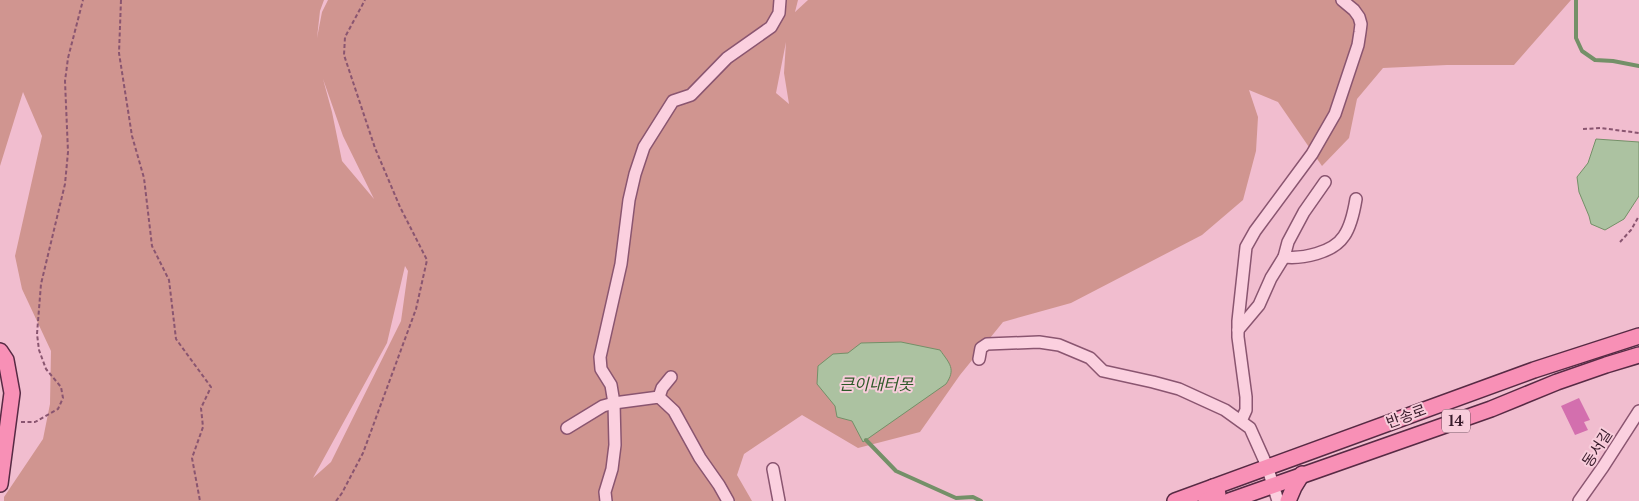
<svg xmlns="http://www.w3.org/2000/svg" width="1639" height="501" font-family="'Libre Baskerville','Noto Sans KR',serif">
  <style>
    .green { fill: #d09590; fill-rule: evenodd }
    .water { fill: #acc2a1; stroke: #749068 }
    .lines { fill: none; stroke-linecap: round; stroke-linejoin: round }
    .stream { stroke: #749068; stroke-width: 4 }
    .building { fill: #d36fae }
    .minor-casing { stroke: #8a5570; stroke-width: 14 }
    .major-casing { stroke: #572a44; stroke-width: 18 }
    .path { stroke: #8a5570; stroke-width: 2; stroke-dasharray: 4 2.5; stroke-linecap: butt }
    .minor { stroke: #fbd0df; stroke-width: 11 }
    .major { stroke: #f890b6; stroke-width: 15 }
    .labels { text-anchor: middle; dominant-baseline: central; stroke-width: 4; stroke-linejoin: round; paint-order: stroke }
    .shield { fill: #f8cddb; stroke: #725060; stroke-width: 1 }
    .shield-label { font-size: 14px; font-weight: bold; fill: #381b2b }
    .street-label { font-size: 15px; fill: #381b2b; stroke: #f8cddb }
    .water-label { font-size: 16px; font-style: italic; fill: #2e5929; stroke: #f8cddb }
  </style>
  <rect width="100%" height="100%" fill="#f1bdcf"/>
  <path class="green" d="M0 0H324L320 11 317 38 322 12 328 0H798L795 12 808 0H1571L1514 65H1447L1383 68 1357 99 1349 138 1322 166 1278 102 1249 90 1258 117 1256 151 1243 200 1202 235 1071 303 1003 322 960 375 920 432 858 448 802 415 744 454 737 475 752 501H4V497L43 439 50 404 51 351 22 289 15 256 42 136 23 92 0 166ZM786 42 784 73 789 104 776 93ZM323 79 343 136 374 199 342 161 332 112ZM405 266 408 271 401 321 331 462 313 478 387 343Z"/>
  <g class="water">
    <path d="M1596 139 1639 142V196L1624 219 1605 230 1591 224 1589 216 1579 192 1577 177 1588 163Z"/>
    <path d="M901 342 940 350C950 364 956 369 946 384L863 442 852 421 837 417 835 406 817 384 818 366 833 354 848 353 861 343Z"/>
  </g>
  <g class="lines">
    <g class="stream">
      <path d="M1576 0V38L1582 51 1595 60 1613 61 1639 66"/>
      <path d="M866 440 896 471 956 498 973 497 981 501"/>
    </g>
  </g>
  <path class="building" d="M1579 398 1590 420 1584 422 1588 430 1575 435 1561 406Z"/>
  <g class="lines">
    <g class="minor-casing">
      <g id="minor">
        <path d="M1284 257C1302 259 1333 253 1344 236 1351 226 1354 211 1356 199"/>
        <path d="M1238 330 1259 305 1271 278 1284 257 1288 242 1304 212 1325 182"/>
        <path d="M979 359 981 348 987 344 1039 342 1059 345 1090 358 1103 371 1153 382 1179 389 1225 410 1250 428 1267 466 1278 501"/>
        <path d="M659 397 662 388 671 377"/>
        <path d="M1241 421 1246 410V397L1238 337V321L1246 247 1255 231 1312 154 1335 114 1358 45 1360 32 1361 24 1359 17 1354 10 1342 0"/>
        <path d="M567 428 603 406 614 403 659 397 674 411 700 458 719 485 728 501"/>
        <path d="M773 469 779 501"/>
        <path d="M606 501 605 492 612 469 615 445 614 403 611 385 601 369 600 357 621 264 629 200 635 174 644 147 673 101 691 95 727 58 771 27 779 13 780 0"/>
        <path d="M1579 501 1603 467 1639 411"/>
      </g>
    </g>
    <g class="major-casing">
      <g id="major">
        <path d="M0 351 6 360 12 393 0 484"/>
        <path d="M1175 501 1534 370 1639 336"/>
        <path d="M1206 501 1218 495 1217 489 1213 487"/>
        <path d="M1229 501 1491 409 1557 382 1606 365 1639 355"/>
        <path d="M1288 501 1294 487 1302 474"/>
      </g>
    </g>
    <g class="path">
      <path d="M121 0 119 53 132 136 144 178 152 246 169 280 176 339 211 387 201 408 203 427 192 458 200 501"/>
      <path d="M1583 129 1601 128 1639 133"/>
      <path d="M1620 242 1631 230 1639 216"/>
      <path d="M21 422H35L58 409 63 398 61 387 46 369 39 350 37 334 41 284 65 184 68 152 65 81 68 58 83 0"/>
      <path d="M336 501 342 493 363 453 416 309 427 260 400 207 375 148 344 55 345 37 365 0"/>
    </g>
    <use href="#minor" class="minor"/>
    <use href="#major" class="major"/>
  </g>
  <g class="labels">
    <rect class="shield" x="1442" y="409.5" width="28" height="23" rx="4"/>
    <g class="shield-label">
      <text x="1456" y="421">14</text>
    </g>
    <g class="street-label">
      <text transform="translate(1406 416) rotate(-20)">반송로</text>
      <text transform="translate(1597 448) rotate(-57)">동서길</text>
    </g>
    <g class="water-label">
      <text x="876" y="384">큰이내터못</text>
    </g>
  </g>
</svg>
